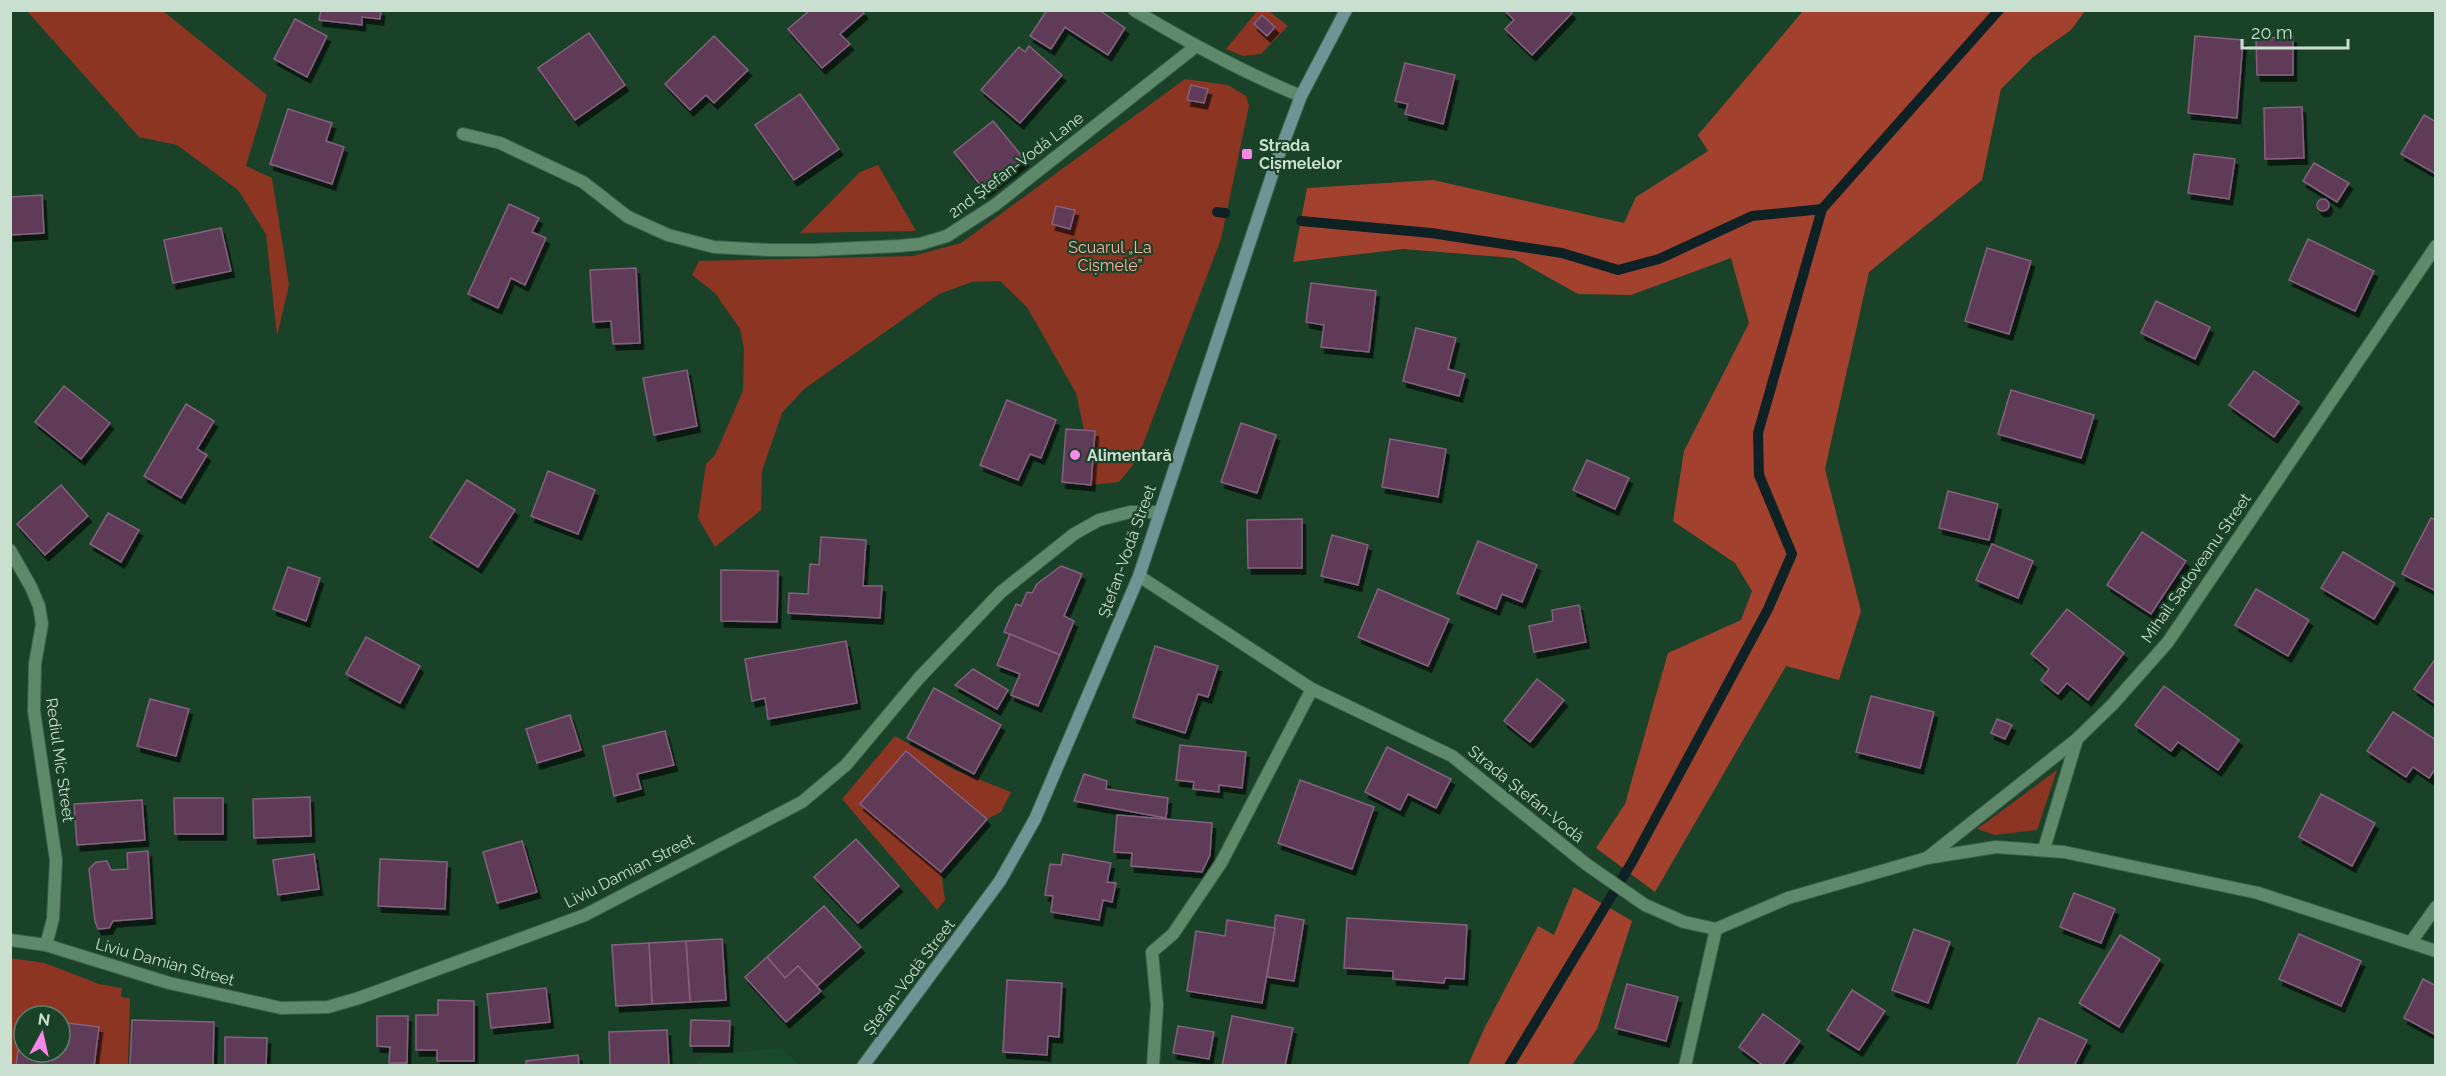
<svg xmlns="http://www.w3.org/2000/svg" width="2446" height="1076" font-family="Raleway,sans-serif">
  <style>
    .built { fill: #184a2b }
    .green { fill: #8c3523; fill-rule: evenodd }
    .forest { fill: #a2422e }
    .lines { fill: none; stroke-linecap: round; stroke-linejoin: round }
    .stream { stroke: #0e2125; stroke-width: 10 }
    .building { fill: #5e3b58; stroke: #86617f; stroke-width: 1.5; filter: url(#shadow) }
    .street-casing { stroke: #3c5f49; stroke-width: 14 }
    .secondary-casing { stroke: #3c5f49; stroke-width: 14 }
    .street { stroke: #5e896b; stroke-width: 12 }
    .secondary { stroke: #709495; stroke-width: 12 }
    .poi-dot { fill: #fa87e7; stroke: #1a4228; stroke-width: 2 }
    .labels { text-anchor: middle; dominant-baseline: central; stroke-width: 4.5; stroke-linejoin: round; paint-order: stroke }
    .poi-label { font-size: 16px; font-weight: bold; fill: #c9dfcf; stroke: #1a4228; text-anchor: start }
    .street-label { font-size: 16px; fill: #c9dfcf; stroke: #1a4228 }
    .park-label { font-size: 16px; fill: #ffaf9d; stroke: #1a4228 }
  </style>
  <defs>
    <filter id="shadow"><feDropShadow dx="3.5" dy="6" stdDeviation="0" flood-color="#0009"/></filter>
  </defs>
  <rect width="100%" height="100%" fill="#1a4228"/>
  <path class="built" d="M781 1048 800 1065H694L704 1056Z"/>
  <g class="green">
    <path d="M27 11H163L267 95 246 166 272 178 289 285 277 336 266 234 238 190 177 145 139 137Z"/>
    <path d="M1257 11H1269L1288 26 1261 54 1243 56 1226 49Z"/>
    <path d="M1185 79 1228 85 1246 96 1249 106 1221 239 1137 460 1119 482 1091 485 1095 431 1084 430 1076 393 1027 307 1000 281 972 282 939 294 804 389 782 413 762 471 761 510 715 547 698 518 706 464 715 455 743 391 744 349 740 329 715 293 692 275 699 261 913 256 961 243Z"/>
    <path d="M878 165 916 231 800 233 860 172Z"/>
    <path d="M895 736 955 770 1011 792 1001 812 987 819 906 751 861 804 941 872 945 900 937 910 842 799Z"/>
    <path d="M2057 770 2037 830 1995 835 1977 829Z"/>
    <path d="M10 958 45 963 99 984 122 988 121 997 130 998 128 1065H11ZM24 1016H60V1052H24Z"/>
  </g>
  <g class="forest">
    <path d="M1803 11H2085L2071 30 2033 57 2001 89 1982 180 1869 272 1825 469 1861 611 1839 680 1786 666 1655 892 1596 848 1625 804 1668 653 1741 620 1752 591 1735 563 1673 521 1684 451 1749 323 1731 258 1631 295 1578 294 1514 258 1403 249 1293 262 1307 188 1433 180 1624 223 1636 197 1708 151 1698 135Z"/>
    <path d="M1574 887 1632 921 1597 1029 1572 1065H1468L1485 1027 1538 926 1554 935Z"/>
  </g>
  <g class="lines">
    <g class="stream">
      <path d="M1217 212 1225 213"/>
      <path d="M1301 221 1431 233 1562 253 1618 270 1659 259 1752 216 1822 209"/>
      <path d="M1509 1066 1632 862 1768 609 1792 554 1759 475 1758 433 1822 209 1999 10"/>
    </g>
  </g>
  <g class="building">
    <path d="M321 10H381L380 19 362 17V25L319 20Z"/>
    <path d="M810 10H862L864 13 840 34 850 44 822 68 788 29Z"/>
    <path d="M1047 10H1099L1125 28 1108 55 1065 27 1051 49 1030 36Z"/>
    <path d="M1504 10H1569L1572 13 1532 55 1505 29 1514 20Z"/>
    <path d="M1262 15 1275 27 1267 36 1254 24Z"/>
    <path d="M295 19 327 36 307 77 274 59Z"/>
    <path d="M589 33 625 85 575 120 538 68Z"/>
    <path d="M714 36 748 70 714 103 706 95 690 110 665 84Z"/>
    <path d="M2195 36 2243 40 2237 118 2188 113Z"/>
    <path d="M2293 37V75H2257L2256 38Z"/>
    <path d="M1029 46 1062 75 1020 123 981 90 1019 47 1025 52Z"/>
    <path d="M1405 63 1455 75 1443 124 1405 114 1408 104 1395 101Z"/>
    <path d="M1191 85 1208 89 1204 103 1187 100Z"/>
    <path d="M800 94 839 149 794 180 755 125Z"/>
    <path d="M2302 107 2304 158 2265 159 2264 108Z"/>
    <path d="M288 109 332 123 326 141 344 147 332 184 270 164Z"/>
    <path d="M2424 115 2436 122V174L2401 154Z"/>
    <path d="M993 121 1025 160 985 191 954 152Z"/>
    <path d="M2194 154 2235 159 2229 199 2188 193Z"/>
    <path d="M2314 163 2349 183 2337 202 2303 181Z"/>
    <path d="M42 195 44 233 10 235V197Z"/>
    <circle cx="2323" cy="205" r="6"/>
    <path d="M509 204 539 218 532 232 546 238 525 285 511 278 498 308 468 294Z"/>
    <path d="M1056 206 1075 210 1070 229 1052 224Z"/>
    <path d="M221 228 231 271 173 283 164 240Z"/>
    <path d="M2308 239 2374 271 2355 311 2289 280Z"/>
    <path d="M1987 248 2031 261 2009 334 1965 321Z"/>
    <path d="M636 268 640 343 613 344 611 321 593 322 590 270Z"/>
    <path d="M1311 283 1376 291 1369 352 1321 347 1324 325 1306 322Z"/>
    <path d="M2156 301 2210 327 2195 359 2141 333Z"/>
    <path d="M1416 328 1456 338 1448 369 1465 374 1459 396 1403 381Z"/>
    <path d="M687 370 697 426 654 435 643 378Z"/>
    <path d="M2254 371 2299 402 2274 437 2229 405Z"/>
    <path d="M64 386 110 423 81 459 35 422Z"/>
    <path d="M2011 390 2094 415 2081 458 1998 434Z"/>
    <path d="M1007 400 1056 420 1041 458 1030 454 1018 480 980 465Z"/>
    <path d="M186 404 214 421 197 449 207 455 181 498 144 476Z"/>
    <path d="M1241 423 1276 435 1257 493 1221 482Z"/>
    <path d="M1066 429 1095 431 1091 485 1062 482Z"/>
    <path d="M1390 439 1446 449 1438 497 1382 487Z"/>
    <path d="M1587 460 1629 478 1615 509 1573 490Z"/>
    <path d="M548 471 595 490 578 534 531 516Z"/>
    <path d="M467 480 515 510 478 567 430 537Z"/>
    <path d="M61 485 88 516 45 555 17 524Z"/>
    <path d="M1948 491 1998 504 1989 540 1939 528Z"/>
    <path d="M108 513 139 530 121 562 90 544Z"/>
    <path d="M2431 518 2436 520V591L2402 574Z"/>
    <path d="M1302 519V568H1248L1247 520Z"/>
    <path d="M2142 532 2186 561 2151 614 2107 585Z"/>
    <path d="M1332 535 1368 545 1358 585 1321 576Z"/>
    <path d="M821 537 866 540 863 586H882L880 618 788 613 789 593 808 594 810 564 819 565Z"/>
    <path d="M1478 541 1537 565 1522 602 1502 594 1496 609 1457 593Z"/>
    <path d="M1992 544 2033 561 2018 598 1976 580Z"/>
    <path d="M2343 552 2395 583 2374 619 2321 588Z"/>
    <path d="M1061 566 1082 574 1064 616 1074 621 1060 655 1004 632 1016 604 1021 606 1027 592 1032 593 1037 584Z"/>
    <path d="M288 567 320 578 306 621 273 609Z"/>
    <path d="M721 570 778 571 777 622 721 621Z"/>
    <path d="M1378 589 1449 619 1428 666 1358 637Z"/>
    <path d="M2256 589 2309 620 2288 656 2235 625Z"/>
    <path d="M1579 605 1586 642 1534 652 1529 626 1553 621 1552 610Z"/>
    <path d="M2067 609 2124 653 2088 700 2067 683 2058 694 2041 680 2049 669 2031 654Z"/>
    <path d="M1010 634 1060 655 1038 706 1011 695 1020 674 997 665Z"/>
    <path d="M366 637 420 666 400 703 346 674Z"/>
    <path d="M846 641 857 703 768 719 765 698 752 701 745 659Z"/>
    <path d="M1155 646 1218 666 1208 697 1198 694 1185 733 1133 717Z"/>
    <path d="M2436 658V704L2414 689Z"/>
    <path d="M973 669 1008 690 997 709 955 685Z"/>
    <path d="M1537 679 1564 700 1530 742 1504 721Z"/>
    <path d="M2164 686 2239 740 2218 770 2178 742 2171 751 2135 725Z"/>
    <path d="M934 688 1001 725 974 774 907 738Z"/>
    <path d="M1871 696 1934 712 1920 768 1856 752Z"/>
    <path d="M150 699 189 709 176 756 137 746Z"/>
    <path d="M2393 712 2436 740V768L2429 778 2413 767 2406 777 2367 751Z"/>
    <path d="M570 715 581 750 537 763 526 729Z"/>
    <path d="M1997 719 2012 725 2005 739 1991 733Z"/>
    <path d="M665 731 674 765 637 774 641 789 614 796 603 746Z"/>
    <path d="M1180 745 1246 752 1242 788 1219 785V792L1193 789 1194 782 1176 780Z"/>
    <path d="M1387 747 1451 779 1436 808 1408 794 1400 810 1365 792Z"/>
    <path d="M906 751 987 819 941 872 860 804Z"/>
    <path d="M1084 774 1107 781 1106 789 1168 798 1166 818 1074 801Z"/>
    <path d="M1300 780 1374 807 1352 869 1278 843Z"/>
    <path d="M2321 794 2375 823 2352 866 2299 837Z"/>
    <path d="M310 797 311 836 254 838 253 799Z"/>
    <path d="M174 798H223V834H175Z"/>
    <path d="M142 800 145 840 77 845 74 804Z"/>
    <path d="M1117 815 1212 823 1210 855 1202 872 1131 866 1132 853 1114 852Z"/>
    <path d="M856 839 899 886 858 923 814 877Z"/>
    <path d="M522 841 537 892 497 903 483 852Z"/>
    <path d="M148 851 152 918 113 921 109 928 98 929 95 921 89 869 96 862 107 861 111 870 128 869 127 853Z"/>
    <path d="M314 854 319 889 278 895 273 860Z"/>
    <path d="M1063 854 1111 863 1107 882 1116 883 1112 902 1103 900 1099 920 1051 912 1053 896 1045 895 1050 864 1061 865Z"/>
    <path d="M380 859 447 862 445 909 378 906Z"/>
    <path d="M2074 893 2115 909 2101 943 2060 927Z"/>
    <path d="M824 906 861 947 817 986 798 966 785 978 767 957Z"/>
    <path d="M1276 915 1304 920 1294 981 1267 977Z"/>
    <path d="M1347 918 1467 925 1464 979 1445 978 1444 983 1393 979V971L1344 968Z"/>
    <path d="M1227 920 1275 928 1262 1003 1187 991 1196 931 1225 936Z"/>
    <path d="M1914 929 1950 942 1928 1003 1892 990Z"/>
    <path d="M2299 934 2361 961 2341 1006 2279 979Z"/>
    <path d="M2120 935 2160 959 2119 1027 2079 1003Z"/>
    <path d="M722 939 726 1000 690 1002 686 941Z"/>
    <path d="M686 941 690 1002 652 1004 649 943Z"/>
    <path d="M649 943 652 1004 616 1006 612 945Z"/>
    <path d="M767 957 785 978 798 966 821 991 786 1022 745 977Z"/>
    <path d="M2423 979 2436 986V1035L2404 1018Z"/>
    <path d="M1007 980 1062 983 1059 1037 1048 1036 1047 1055 1003 1052Z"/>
    <path d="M1627 984 1678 997 1666 1041 1615 1028Z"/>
    <path d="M546 988 550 1022 491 1028 487 994Z"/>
    <path d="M1852 990 1885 1011 1859 1050 1827 1030Z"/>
    <path d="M438 1000 474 1001V1061H437V1050H416V1015H438Z"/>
    <path d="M1763 1014 1800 1041 1782 1066H1764L1739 1047Z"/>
    <path d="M377 1016H408L407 1063H389L390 1047 377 1046Z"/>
    <path d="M1232 1016 1293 1028 1285 1066H1222Z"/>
    <path d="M22 1018H24V1052H60V1022L99 1027 94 1066H16Z"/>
    <path d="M2039 1018 2087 1040 2074 1066H2016Z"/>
    <path d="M132 1020 214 1022 213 1066H130Z"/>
    <path d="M691 1020 730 1021 729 1046H690Z"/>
    <path d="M1178 1026 1214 1032 1209 1059 1173 1053Z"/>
    <path d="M667 1030 669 1066H610L609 1032Z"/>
    <path d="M225 1037 267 1038 266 1066H225Z"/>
    <path d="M578 1055 579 1066H526V1061Z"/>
  </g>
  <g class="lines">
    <g class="street-casing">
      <g id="street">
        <path d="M1134 10C1189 43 1242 72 1301 96"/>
        <path d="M463 134 500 143 583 182 628 217 668 235 714 247 769 250H814L899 246 920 244 947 236 995 205 1195 47"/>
        <path d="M10 550 31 587 39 606 42 624 35 664 34 711 56 860 53 919 46 945"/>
        <path d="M1139 576 1312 689 1452 756 1586 864 1645 905 1684 922 1716 929"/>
        <path d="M2044 849 2077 739"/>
        <path d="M1927 858 2077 739 2113 704 2168 642 2436 246"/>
        <path d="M1716 929 1788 898 1927 858 1996 847 2064 852 2258 893 2436 951"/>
        <path d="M10 940 46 945 169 983 281 1008 328 1007 359 998 585 915 802 802 846 765 919 678 1001 592 1074 534 1099 520 1130 512H1160"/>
        <path d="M2411 942 2436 907"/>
        <path d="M1153 1066 1157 1005 1152 952 1173 934 1221 863 1312 689"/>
        <path d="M1685 1066 1716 929"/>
      </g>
    </g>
    <g class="secondary-casing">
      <path id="secondary" d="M863 1066 1000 881 1035 819 1139 576 1278 157 1301 96 1346 10"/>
    </g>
    <use href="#street" class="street"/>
    <use href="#secondary" class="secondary"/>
  </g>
  <g class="poi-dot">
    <rect x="1241" y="148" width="12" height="12" rx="3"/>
    <circle cx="1075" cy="455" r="6"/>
  </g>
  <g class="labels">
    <g class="poi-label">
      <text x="1259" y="145">Strada<tspan x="1259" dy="18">Cișmelelor</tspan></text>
      <text x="1087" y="455">Alimentară</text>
    </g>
    <g class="street-label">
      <text transform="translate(1016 165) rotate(-37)">2nd Ștefan-Vodă Lane</text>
      <text transform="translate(1127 551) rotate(-70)">Ștefan-Vodă Street</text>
      <text transform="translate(2196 568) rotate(-55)">Mihail Sadoveanu Street</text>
      <text transform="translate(60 760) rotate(82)">Rediul Mic Street</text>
      <text transform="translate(1526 794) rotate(39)">Strada Ștefan-Vodă</text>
      <text transform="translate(629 871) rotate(-27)">Liviu Damian Street</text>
      <text transform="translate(165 962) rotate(15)">Liviu Damian Street</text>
      <text transform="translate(909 977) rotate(-53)">Ștefan-Vodă Street</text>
    </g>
    <g class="park-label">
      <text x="1110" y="247">Scuarul „La<tspan x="1110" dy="18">Cișmele”</tspan></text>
    </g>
  </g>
  <rect width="2446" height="1076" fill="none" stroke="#c9dfcf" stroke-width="24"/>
  <g transform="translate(42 1034) rotate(8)"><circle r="28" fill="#1a4228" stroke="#60816b" stroke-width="1.5"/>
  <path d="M0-4.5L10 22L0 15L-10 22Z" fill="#fa87e7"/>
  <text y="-9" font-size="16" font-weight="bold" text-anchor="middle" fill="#c9dfcf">N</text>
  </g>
  <path d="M2242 39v9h106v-9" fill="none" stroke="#c9dfcf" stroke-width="3"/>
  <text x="2251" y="39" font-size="18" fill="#c9dfcf" stroke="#1a4228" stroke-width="4.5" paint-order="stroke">20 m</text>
</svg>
